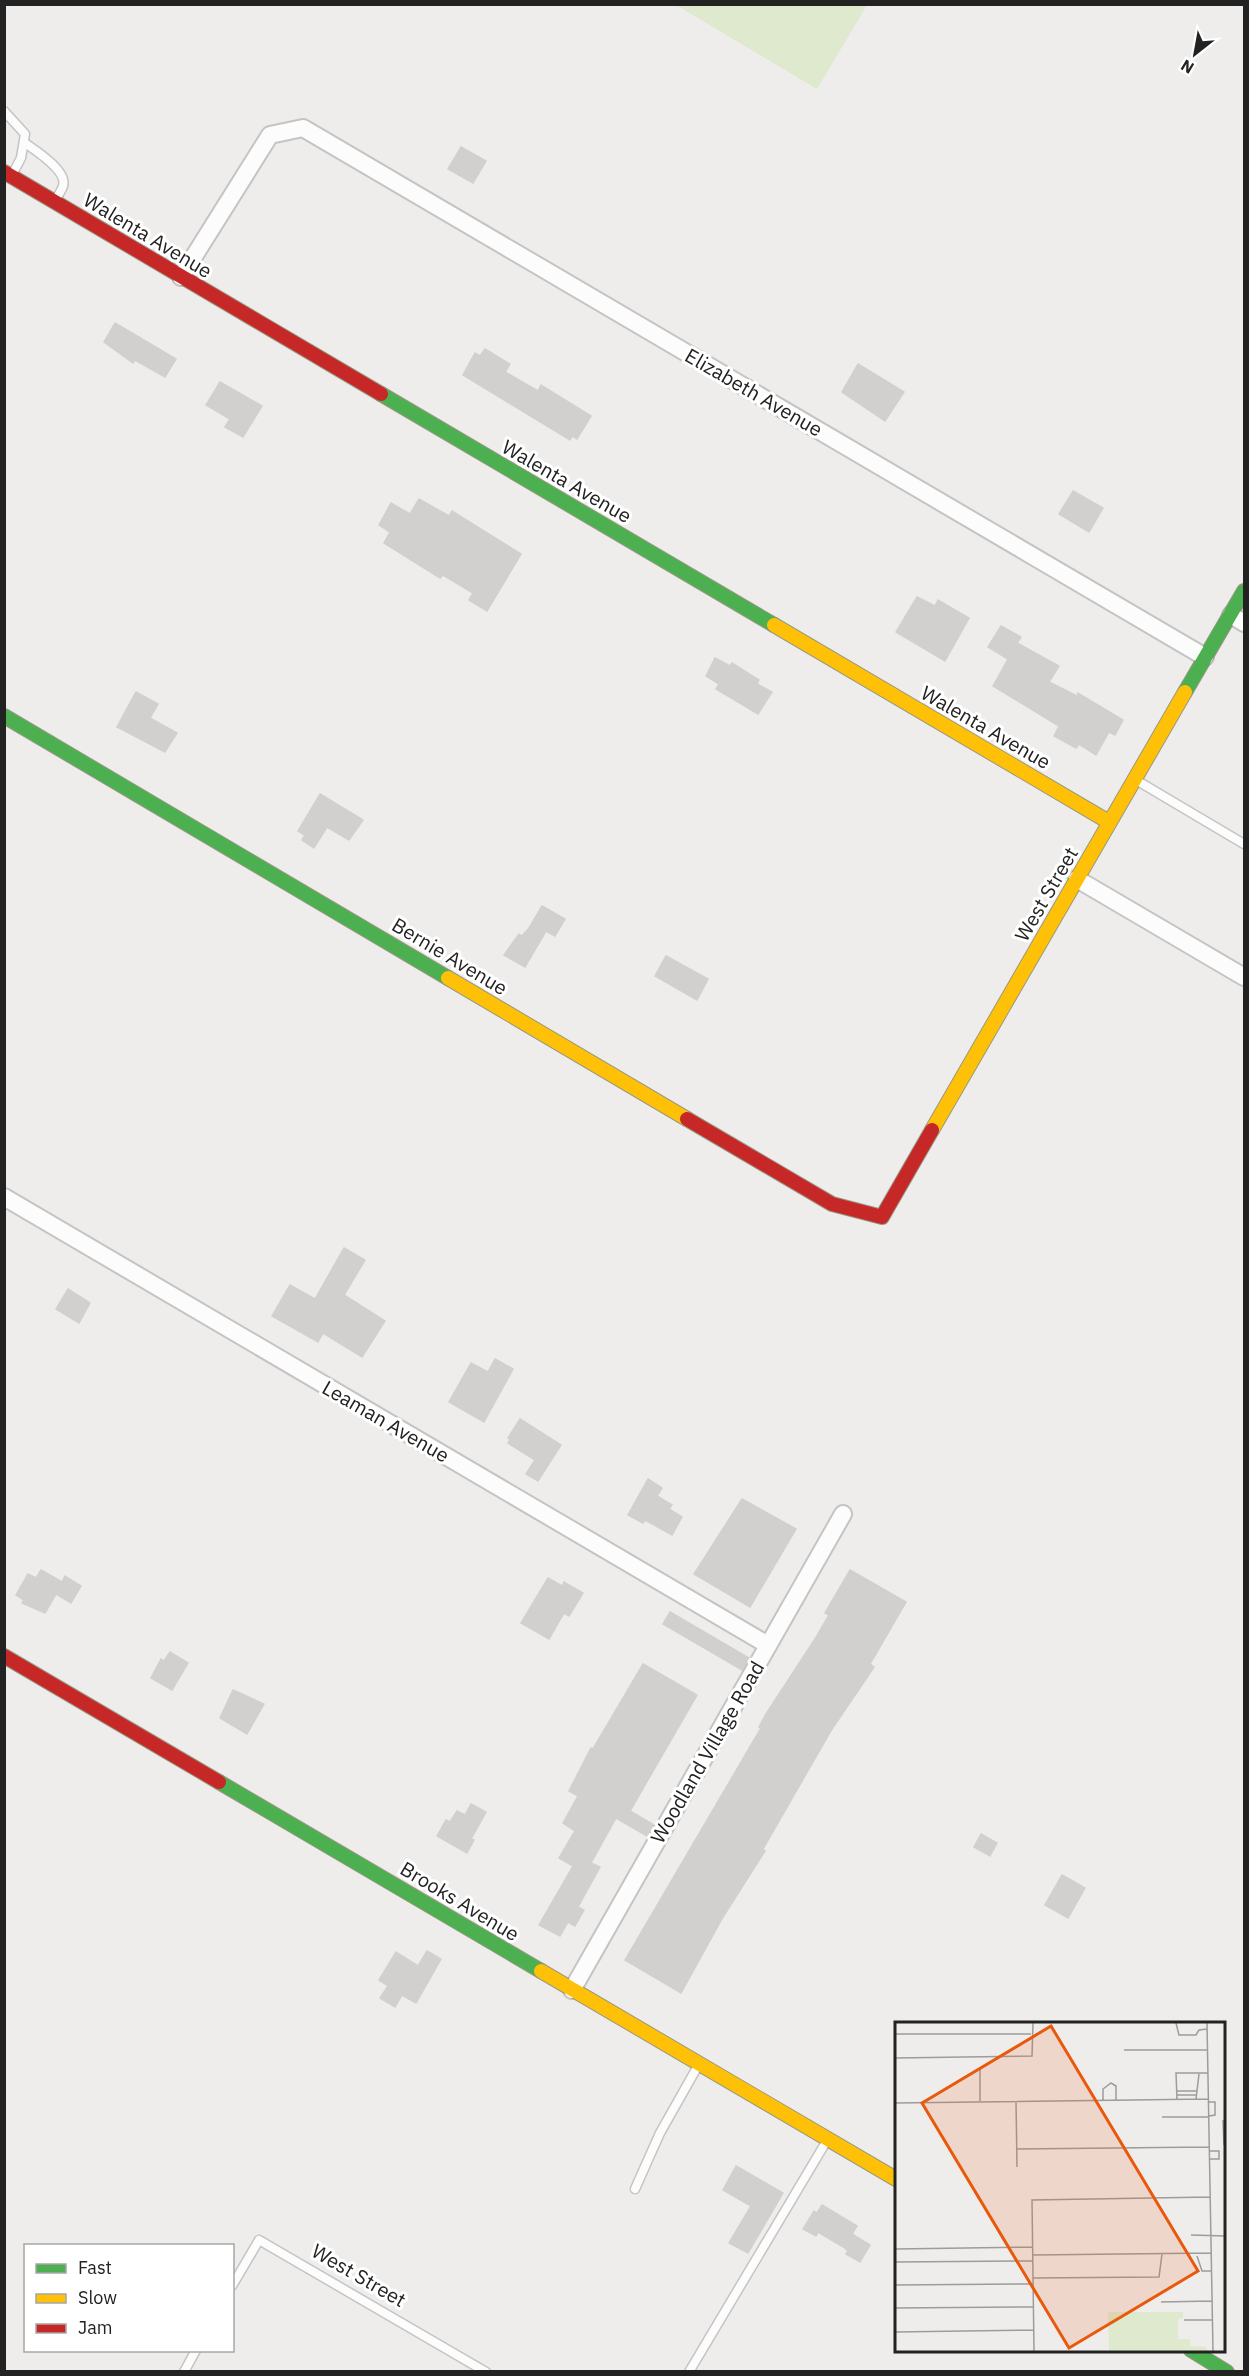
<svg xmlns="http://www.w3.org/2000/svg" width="1249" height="2376" font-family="'IBM Plex Sans',sans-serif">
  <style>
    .grass { fill: #dee9cd }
    .building { fill: #d2d0ce; stroke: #d2cfcd; stroke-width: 1.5 }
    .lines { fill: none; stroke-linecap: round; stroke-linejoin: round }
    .lane-casing { stroke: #c5c4c3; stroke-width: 11 }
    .street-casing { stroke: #c5c4c3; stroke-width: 20 }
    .fast-casing { stroke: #999884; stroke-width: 16 }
    .slow-casing { stroke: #999884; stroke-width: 16 }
    .jam-casing { stroke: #999884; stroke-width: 16 }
    .lane { stroke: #fdfcfc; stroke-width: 8 }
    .street { stroke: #fdfcfc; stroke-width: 16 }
    .fast { stroke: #4caf50; stroke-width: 14 }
    .slow { stroke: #ffc107; stroke-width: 14 }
    .jam { stroke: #c62828; stroke-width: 14 }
    .labels { text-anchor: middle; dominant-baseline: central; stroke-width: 6; stroke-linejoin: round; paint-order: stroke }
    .street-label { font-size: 20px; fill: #222; stroke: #fff }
    .inset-road { fill: none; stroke: #9d9c9b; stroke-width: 1.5 }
    .view { fill: #e8590c; fill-opacity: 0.15; stroke: #e8590c; stroke-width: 3 }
    .inset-edge { fill: none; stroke: #222; stroke-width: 3 }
  </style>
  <rect width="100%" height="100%" fill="#efedeb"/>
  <path class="grass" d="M676 5H867L817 89Z"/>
  <g class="building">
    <path d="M461 147 486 161 473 183 448 169Z"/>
    <path d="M115 323 176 359 165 377 135 360 133 363 104 342Z"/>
    <path d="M485 349 510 364 505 372 538 391 541 385 591 416 577 439 572 436 570 440 463 375 475 353 480 356Z"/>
    <path d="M858 364 904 392 885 421 842 392Z"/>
    <path d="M220 382 262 406 243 437 225 427 230 419 206 405Z"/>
    <path d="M1073 491 1103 508 1089 532 1059 514Z"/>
    <path d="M419 499 449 516 452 511 521 554 487 611 469 600 473 593 443 575 440 578 384 543 390 532 379 525 391 503 410 514Z"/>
    <path d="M917 597 935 606 938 600 969 618 945 661 896 632Z"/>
    <path d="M1001 626 1021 637 1017 643 1059 666 1049 682 1077 696 1078 693 1123 720 1115 735 1109 732 1096 755 1079 744 1076 748 1054 736 1059 726 993 686 1008 659 988 647Z"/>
    <path d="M715 658 730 666 732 663 759 680 757 684 772 692 758 714 716 689 719 684 706 676Z"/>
    <path d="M136 692 158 704 150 718 177 733 165 752 117 727Z"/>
    <path d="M320 794 363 820 349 840 327 827 314 848 302 840 305 835 298 831Z"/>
    <path d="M542 906 565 919 555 936 546 931 525 967 504 955 519 934 522 936 529 928Z"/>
    <path d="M666 956 708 979 697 1000 655 976Z"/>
    <path d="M344 1248 365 1260 344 1295 385 1321 362 1357 323 1333 318 1342 272 1316 290 1285 315 1299Z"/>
    <path d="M68 1289 90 1303 79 1323 56 1309Z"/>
    <path d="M495 1359 513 1369 484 1422 449 1402 471 1363 488 1372Z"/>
    <path d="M520 1419 561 1445 538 1481 526 1474 535 1460 508 1443 510 1440 508 1438Z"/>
    <path d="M648 1479 662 1488 657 1496 672 1505 669 1509 682 1517 672 1535 645 1520 643 1523 628 1515Z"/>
    <path d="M742 1499 796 1529 750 1607 694 1574Z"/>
    <path d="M41 1570 62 1582 65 1576 81 1586 71 1603 56 1594 45 1613 22 1603 24 1600 16 1595 28 1574 36 1578Z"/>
    <path d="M850 1570 906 1602 870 1664 874 1667 870 1673 832 1729 763 1849 765 1851 723 1917 681 1993 625 1960 761 1728 759 1727 766 1714 815 1639 829 1615 825 1613Z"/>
    <path d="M548 1578 562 1586 564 1582 583 1593 569 1616 564 1613 549 1639 521 1623Z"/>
    <path d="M670 1612 749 1658 742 1670 663 1624Z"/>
    <path d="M170 1652 188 1663 172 1690 151 1678 161 1659 164 1661Z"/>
    <path d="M643 1664 697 1695 630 1811 654 1825 647 1836 616 1818 591 1863 600 1867 578 1907 584 1910 575 1926 568 1922 560 1936 539 1925 573 1866 559 1858 575 1831 563 1823 578 1796 569 1791 591 1748 593 1749Z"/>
    <path d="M233 1690 264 1704 247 1734 220 1718Z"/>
    <path d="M471 1804 486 1812 471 1839 474 1840 467 1853 437 1836 446 1820 450 1822 457 1811 465 1815Z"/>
    <path d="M981 1834 997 1843 990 1856 974 1847Z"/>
    <path d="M1062 1875 1085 1888 1068 1918 1045 1905Z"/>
    <path d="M427 1951 441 1959 416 2003 402 1995 395 2007 380 1998 388 1986 379 1980 396 1952 418 1966Z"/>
    <path d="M736 2166 783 2193 748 2253 729 2243 751 2206 723 2190Z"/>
    <path d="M822 2205 857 2226 852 2234 870 2245 860 2262 846 2254 848 2251 845 2248 818 2232 816 2236 803 2229 814 2211 817 2213Z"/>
  </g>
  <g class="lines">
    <g class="lane-casing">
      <g id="lane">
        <path d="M4 111 25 134 21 158 13 173"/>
        <path d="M25 143C35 150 68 171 63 186 62 190 58 195 56 199"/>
        <path d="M1136 780 1244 844"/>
        <path d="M635 2189 660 2133 699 2064"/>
        <path d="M232 2286 259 2240 486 2372"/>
        <path d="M184 2372 196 2350"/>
        <path d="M689 2372 826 2142"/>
      </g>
    </g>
    <g class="street-casing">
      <g id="street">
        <path d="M181 277 270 135 303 128 1205 657"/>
        <path d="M1231 615 1244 623"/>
        <path d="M1077 879 1244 977"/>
        <path d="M4 1197 768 1645"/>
        <path d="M572 1990 843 1514"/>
      </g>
    </g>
    <g class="fast-casing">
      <g id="fast">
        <path d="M381 394 774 625"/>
        <path d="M1185 692 1244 591"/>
        <path d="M4 716 448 978"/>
        <path d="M219 1782 541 1971"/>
        <path d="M1191 2350 1227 2372"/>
      </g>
    </g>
    <g class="slow-casing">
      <g id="slow">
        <path d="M774 625 1109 822"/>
        <path d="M448 978 687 1119"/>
        <path d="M932 1130 1185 692"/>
        <path d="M541 1971 896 2179"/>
      </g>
    </g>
    <g class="jam-casing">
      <g id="jam">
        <path d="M4 172 381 394"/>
        <path d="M687 1119 832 1204 882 1217 932 1130"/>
        <path d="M4 1656 219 1782"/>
      </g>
    </g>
    <use href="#lane" class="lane"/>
    <use href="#street" class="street"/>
    <use href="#fast" class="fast"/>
    <use href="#slow" class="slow"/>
    <use href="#jam" class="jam"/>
  </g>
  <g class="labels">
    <g class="street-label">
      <text transform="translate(148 235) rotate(31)">Walenta Avenue</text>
      <text transform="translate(754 392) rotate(30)">Elizabeth Avenue</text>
      <text transform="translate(567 481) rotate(30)">Walenta Avenue</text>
      <text transform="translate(986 727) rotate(30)">Walenta Avenue</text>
      <text transform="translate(1046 894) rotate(-60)">West Street</text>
      <text transform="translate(450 956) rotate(31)">Bernie Avenue</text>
      <text transform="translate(386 1421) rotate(30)">Leaman Avenue</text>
      <text transform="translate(707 1752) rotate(-60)">Woodland Village Road</text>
      <text transform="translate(460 1901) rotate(31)">Brooks Avenue</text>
      <text transform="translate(359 2275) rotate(30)">West Street</text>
    </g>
  </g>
  <g transform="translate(895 2022)">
    <rect width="330" height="330" fill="#efedeb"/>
    <path d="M213 290H288V296L283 297V317H295V324L311 325 312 329H214Z" fill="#dee9cd"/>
    <path class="inset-road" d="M281 1 284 13H301L304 8 312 7M312 1 318 329M0 12H136M229 28H312M0 36 137 34 138 1M85 46V79M281 69H302M282 73H301M301 77 304 52M208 78V67L216 61 221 64V78M282 78 281 51H313M121 79 122 145M314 80H320V93L314 94M0 81 313 77M267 95H313M328 98 329 123M122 127 314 125M315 129H324V137H315M296 213 330 214M0 227 137 225M138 233 316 231M302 234 307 249H317M0 240 138 239M138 256 264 255 267 232M0 263 138 262M266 280 317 279M0 286 138 285M289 298H318M0 310 139 308M139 329 137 178 315 175"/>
    <path class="view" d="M156 4 303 249 174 326 27 81Z"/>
    <rect width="330" height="330" class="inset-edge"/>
  </g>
  <rect width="1249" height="2376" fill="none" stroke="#222222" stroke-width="12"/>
  <rect x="24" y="2244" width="210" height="108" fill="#ffffff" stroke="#a7a7a7" stroke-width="1.5"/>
  <rect x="36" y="2264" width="30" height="9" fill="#4caf50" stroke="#a7a7a7" stroke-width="1.5"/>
  <text x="78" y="2274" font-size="18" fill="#222222">Fast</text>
  <rect x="36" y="2294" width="30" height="9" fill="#ffc107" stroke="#a7a7a7" stroke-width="1.5"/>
  <text x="78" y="2304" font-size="18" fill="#222222">Slow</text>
  <rect x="36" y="2324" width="30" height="9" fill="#c62828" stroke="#a7a7a7" stroke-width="1.5"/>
  <text x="78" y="2334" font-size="18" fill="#222222">Jam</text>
  <g transform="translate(1195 54) rotate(211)" stroke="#ffffff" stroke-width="4.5" paint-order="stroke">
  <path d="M0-4.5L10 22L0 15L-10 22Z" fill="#222222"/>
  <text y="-9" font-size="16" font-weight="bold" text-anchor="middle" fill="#222222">N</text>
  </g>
</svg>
